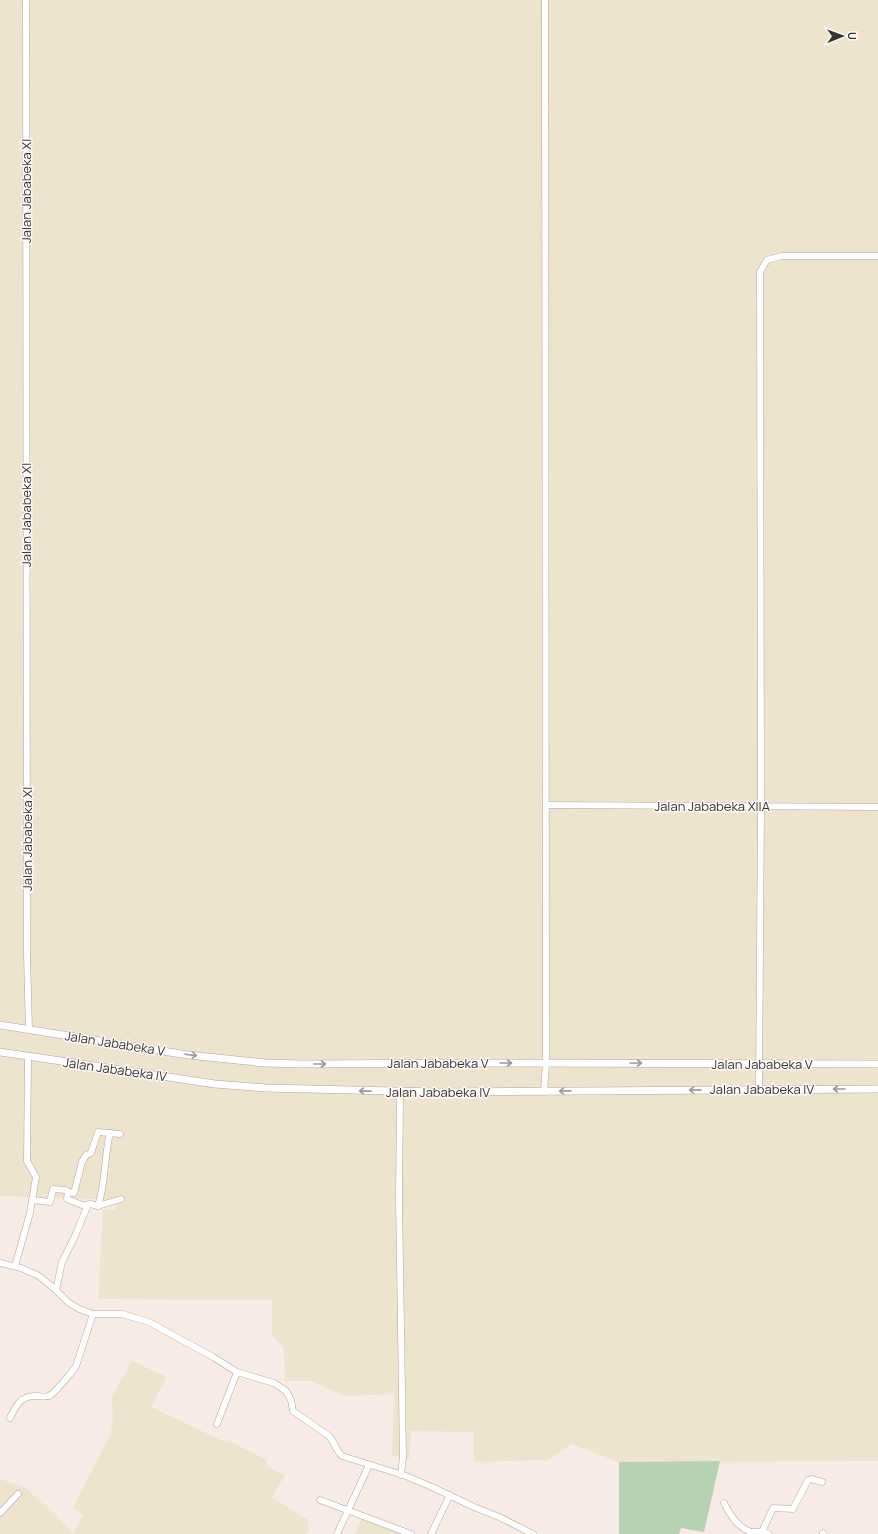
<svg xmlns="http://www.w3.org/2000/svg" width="878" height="1534" font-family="Manrope,sans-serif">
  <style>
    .industrial { fill: #eee3ce }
    .green { fill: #b7d1b5 }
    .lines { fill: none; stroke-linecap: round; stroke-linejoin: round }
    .minor-casing { stroke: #b1a5a0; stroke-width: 7 }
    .tertiary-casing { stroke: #b1a5a0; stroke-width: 8 }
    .minor { stroke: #fff; stroke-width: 6 }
    .tertiary { stroke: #fff; stroke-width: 7 }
    .oneway { stroke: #9c9998 }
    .labels { text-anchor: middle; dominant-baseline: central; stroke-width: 3; stroke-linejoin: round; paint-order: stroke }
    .street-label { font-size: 13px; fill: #383331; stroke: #fdfbfa }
  </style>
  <rect width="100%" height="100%" fill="#f8ebe6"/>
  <g class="industrial">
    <path d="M0 0H878V1461L619 1462 571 1444 548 1460 474 1462V1432L411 1431 409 1459 392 1455 394 1394 344 1396 311 1381H285L284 1348 272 1335V1300L98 1299 103 1209 115 1210 117 1200 0 1196Z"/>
    <path d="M132 1361 167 1377 151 1407 227 1443 231 1442 267 1460 265 1466 285 1475 272 1497 308 1520 309 1531 305 1534H0V1479L25 1487 73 1533 83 1515 73 1508 111 1433 113 1415 111 1398Z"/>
    <path d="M362 1516 405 1534H355Z"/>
  </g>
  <path class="green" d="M720 1461 704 1532 681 1528 679 1534H619V1462Z"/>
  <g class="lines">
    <g class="minor-casing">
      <g id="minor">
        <path d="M26 0 27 956 29 1029"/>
        <path d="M546 805 878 807"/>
        <path d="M759 1089 761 806 760 272 767 260 781 256H878"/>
        <path d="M400 1092 399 1199 403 1457 401 1475"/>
        <path d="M544 1092 546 1063 545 0"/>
        <path d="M68 1192 74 1193 82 1162 86 1155 91 1153 98 1132 120 1134"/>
        <path d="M32 1200 50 1202 53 1189 66 1190 68 1192 67 1199 87 1207 75 1236 62 1262 56 1290"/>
        <path d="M86 1205 90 1204 98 1206 121 1199"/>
        <path d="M98 1206C106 1182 104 1157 110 1133"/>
        <path d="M0 1263 21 1268 39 1276 56 1290 68 1302 79 1309 93 1314H122L149 1322 213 1357 237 1372 274 1383 286 1391 291 1400 293 1411 329 1436C335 1443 336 1451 342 1456L406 1476 432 1487 474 1507 499 1517 533 1534"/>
        <path d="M15 1266 30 1213 36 1177 27 1161 28 1056"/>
        <path d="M10 1418C16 1406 21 1395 36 1396 40 1396 45 1397 49 1396 55 1393 72 1372 76 1366L93 1314"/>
        <path d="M217 1424 237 1372"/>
        <path d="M320 1500 411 1534"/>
        <path d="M724 1503C731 1516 737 1527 751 1532"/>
        <path d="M0 1513 18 1494"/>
        <path d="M762 1532 773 1508 793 1509 808 1480 811 1479 822 1482"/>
        <path d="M337 1534 369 1465"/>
        <path d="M431 1534 450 1495"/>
        <path d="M750 1534 751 1532H762L769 1534"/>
        <path d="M823 1534V1533"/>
      </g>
    </g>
    <g class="tertiary-casing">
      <g id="tertiary">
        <path d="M0 1025 188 1055 265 1063 300 1064 495 1063 878 1064"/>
        <path d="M0 1052 215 1084 266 1088 437 1092 878 1089"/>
      </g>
    </g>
    <use href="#minor" class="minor"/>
    <use href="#tertiary" class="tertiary"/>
  </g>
  <defs><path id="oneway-shaft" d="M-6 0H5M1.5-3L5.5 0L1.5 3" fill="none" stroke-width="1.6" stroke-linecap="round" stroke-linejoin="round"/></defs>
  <g class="oneway">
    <use href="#oneway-shaft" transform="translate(191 1055) rotate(7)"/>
    <use href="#oneway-shaft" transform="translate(506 1063)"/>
    <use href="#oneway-shaft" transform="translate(636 1063)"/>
    <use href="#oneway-shaft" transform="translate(320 1064)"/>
    <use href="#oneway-shaft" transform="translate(839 1089) rotate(180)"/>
    <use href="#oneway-shaft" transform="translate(695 1090) rotate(179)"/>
    <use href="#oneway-shaft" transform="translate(365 1091) rotate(-179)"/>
    <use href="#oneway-shaft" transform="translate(565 1091) rotate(179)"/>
  </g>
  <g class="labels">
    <g class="street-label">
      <text transform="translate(26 191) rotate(-90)">Jalan Jababeka XI</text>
      <text transform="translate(26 515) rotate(-90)">Jalan Jababeka XI</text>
      <text x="712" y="806">Jalan Jababeka XIIA</text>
      <text transform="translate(27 839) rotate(-90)">Jalan Jababeka XI</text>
      <text transform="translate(115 1043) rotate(9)">Jalan Jababeka V</text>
      <text x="438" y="1063">Jalan Jababeka V</text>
      <text x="762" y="1064">Jalan Jababeka V</text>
      <text transform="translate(115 1069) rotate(8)">Jalan Jababeka IV</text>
      <text x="762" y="1089">Jalan Jababeka IV</text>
      <text x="438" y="1092">Jalan Jababeka IV</text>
    </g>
  </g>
  <g transform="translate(842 36) rotate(89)" stroke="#fdfbfa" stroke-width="3" paint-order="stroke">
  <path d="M0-3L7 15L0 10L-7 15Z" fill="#383331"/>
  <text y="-6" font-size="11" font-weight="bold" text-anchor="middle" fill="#383331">U</text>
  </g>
</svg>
